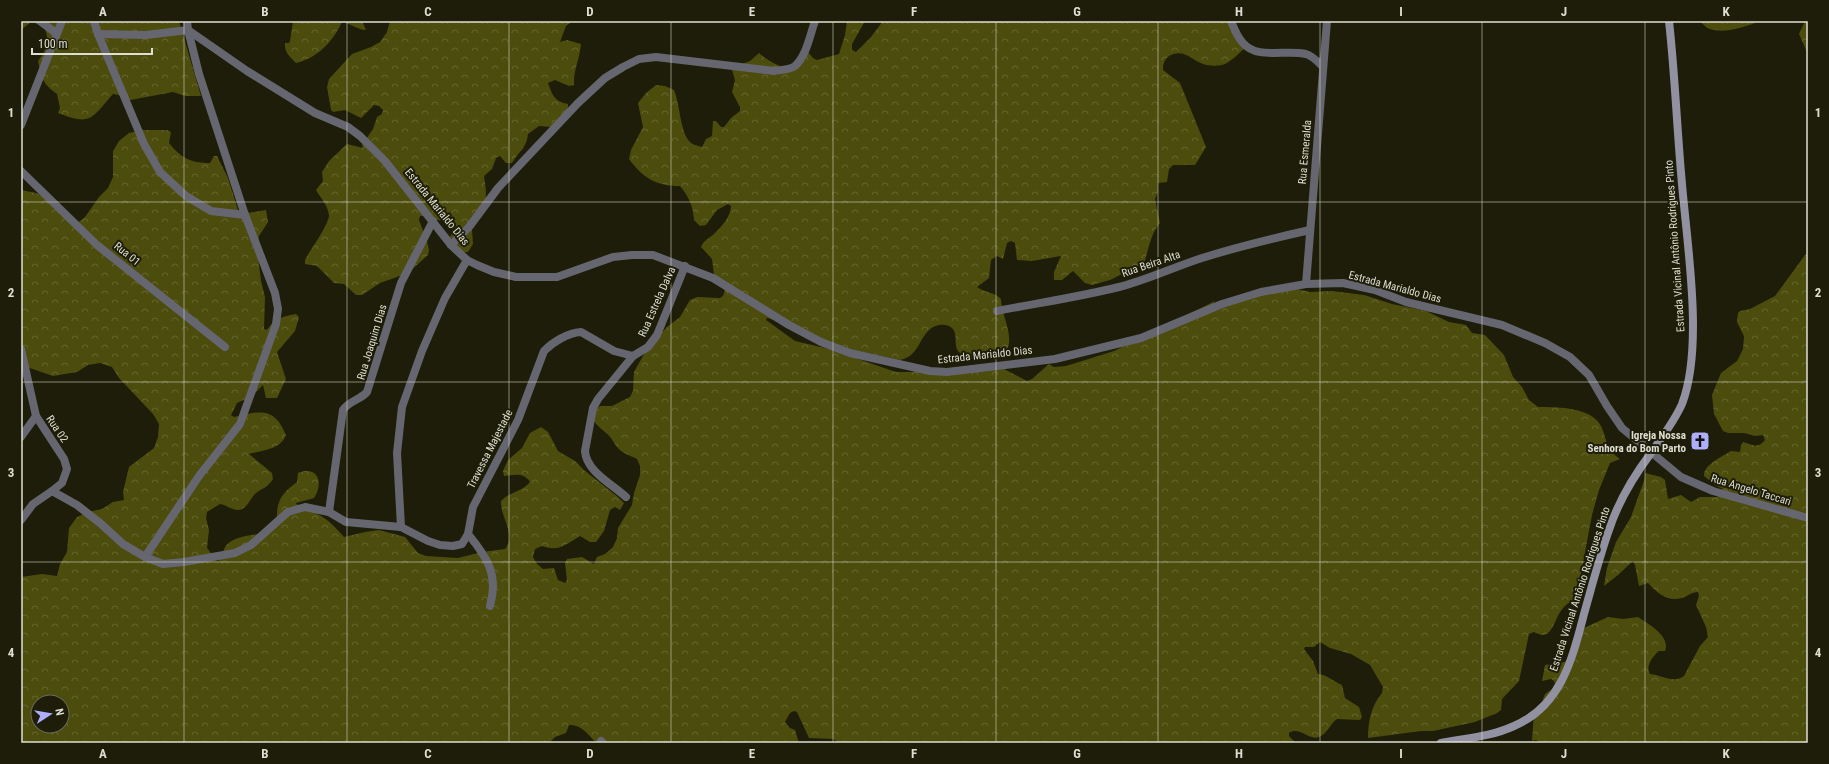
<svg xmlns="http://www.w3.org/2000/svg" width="1829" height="764" font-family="'Roboto Condensed',sans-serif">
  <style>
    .forest { fill: url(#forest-crowns); fill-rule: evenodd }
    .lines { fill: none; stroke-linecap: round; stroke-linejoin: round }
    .street { stroke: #666670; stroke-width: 8 }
    .secondary { stroke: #9191a1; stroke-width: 8 }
    .grid { fill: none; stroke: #dedfd2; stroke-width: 1; stroke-opacity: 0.55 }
    .labels { text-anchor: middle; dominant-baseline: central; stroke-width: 4; stroke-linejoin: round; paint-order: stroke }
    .street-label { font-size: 11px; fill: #dedfd2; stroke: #1d1d09 }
    .poi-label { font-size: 11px; font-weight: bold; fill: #dedfd2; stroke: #1d1d09; text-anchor: end }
    .neatline { fill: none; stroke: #dedfd2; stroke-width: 1.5 }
    .grid-label { font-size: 13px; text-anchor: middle; font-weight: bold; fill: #dedfd2 }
  </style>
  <defs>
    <pattern id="forest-crowns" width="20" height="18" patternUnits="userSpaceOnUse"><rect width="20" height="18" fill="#4c4c0d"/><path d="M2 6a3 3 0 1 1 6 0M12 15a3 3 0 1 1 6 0" fill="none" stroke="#65652f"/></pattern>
  </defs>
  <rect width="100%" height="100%" fill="#1d1d09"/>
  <g class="forest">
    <path d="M21 21H179L201 96H185L173 92 125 101 119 95 113 94C91 119 91 126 58 113L60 108 57 94C42 83 42 79 38 61 48 47 50 42 44 26L31 22 21 30Z"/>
    <path d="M293 21H362L366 30C358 30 350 23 342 22 333 41 318 58 296 63 290 57 284 52 285 43H289L290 41Z"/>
    <path d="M390 21H573L566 26 560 42 567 40 581 44C580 58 573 71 574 85L569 86 555 80 548 83C552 95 555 102 568 104V110L552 127 539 126 528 134C526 149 520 150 512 163H506L500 156 496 158 492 169 484 176C487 198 489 202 471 217L473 244 468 252 457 253 447 247V242L454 230 450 223 423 216H420L419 220 427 241 429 250 428 255 408 273 380 283 362 295H356L344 284 334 283 317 266 305 264V260C310 250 329 225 329 215 328 206 320 197 316 190L323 181 322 172 329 161 347 144 363 148 362 145 373 129 377 117 382 114 383 110 379 106 374 105 361 118 345 110 333 112 331 110 327 87 329 79 352 54 371 47 380 42 387 32Z"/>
    <path d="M847 21H865L852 44V50L856 52 871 37 883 21H1228L1245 48C1239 53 1230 63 1222 65 1217 66 1208 66 1203 64 1191 60 1184 48 1169 56 1164 60 1163 64 1163 70L1180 83 1206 147 1195 165H1173L1169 169 1167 182 1158 183V192L1155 199 1160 223C1150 235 1149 249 1144 263L1110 280 1092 285 1085 283 1073 271 1062 280H1054V272L1061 256 1032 261 1017 260 1015 243 1011 241 1007 243 1003 259 997 256 991 260 989 278 977 287C985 293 995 292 1001 299 1001 313 1013 334 1008 347 1001 362 969 364 959 352 953 346 958 336 953 329 950 325 944 324 939 325 919 329 922 356 900 360L841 347 771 319 767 318 766 320 795 341 829 349 896 372H942L1004 369 1027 381 1032 379 1049 364 1054 367 1066 366 1114 351 1215 301 1213 304 1258 293 1296 289 1310 292 1332 291 1364 295 1392 304 1426 311 1449 322 1466 325 1472 333 1485 335 1504 355 1513 377 1522 387 1529 400 1538 407C1559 407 1593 407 1602 428 1608 443 1605 448 1620 459L1610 463 1599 490 1592 515 1576 600C1554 605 1557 634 1543 635 1541 635 1536 633 1534 632L1529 634 1519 681 1502 699 1501 710 1497 713 1475 722 1433 731H1421L1368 738C1368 722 1371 706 1382 693L1383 687 1370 665 1351 654 1330 648 1320 642 1314 647H1305L1304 649 1313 661 1318 674C1327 675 1333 681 1342 685L1345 698 1359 707 1362 717 1360 720 1337 719C1330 724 1328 733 1319 737 1308 741 1300 726 1289 733V736L1296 743H839L833 739 809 738 797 712 794 711 790 713 785 722 790 728 795 730 799 743H596C589 735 581 724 569 725L566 733 555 737 549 743H21V577L42 574 57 576 60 564 67 552 69 528 77 517 88 512 102 509 113 502 124 500 123 492 129 467 154 448 158 437 159 424 153 414 119 378 112 367 100 363 88 365 77 372 53 376 21 365V190L36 193 48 198 75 225 85 217 99 197 108 188 113 177V151L119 141 129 133 142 130H167L171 132 169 143C181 158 191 163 210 163L214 156H217L228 178 238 210 248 213 266 210 268 222 259 236 257 249 261 281 265 297 264 329 267 330C275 318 282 317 296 314L299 317 295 331 277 352 286 379 277 398H266L263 385 252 396 237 403 231 415 234 417C260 411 274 406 286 435 280 450 263 450 249 454L272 473 273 479C268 487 263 488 256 493 250 498 247 510 238 510 232 510 226 505 220 504L207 512 206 518 209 530 207 548 217 561 220 560C222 556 223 551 225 547 233 535 255 535 268 533L277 520C276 501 282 493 297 482L298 473C318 465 324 483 314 498L296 503V504C318 513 328 518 344 537L365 532 379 530 405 537 418 553 426 556 458 558 482 552 505 549C517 535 500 517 501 501 509 492 522 492 530 482 524 472 514 475 504 476L503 471 508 460 522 448 530 433 541 427 548 432 558 451 575 461 585 471 618 497 624 503 620 510 615 507 610 510 604 531 596 542H590L580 536C565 545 559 552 542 546L535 549 533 557 537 564 543 569 554 568 558 580 565 583 567 580 565 563 567 559 582 557 594 564 597 557 605 554 613 547 617 538 618 528 632 505 634 493 640 475V466L637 459C631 456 622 453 618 448 615 445 613 441 611 438 602 427 583 421 600 406H612L630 397 633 391 634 372 648 347 667 327 680 317 690 300 697 297 720 298 723 296 725 290 714 275 712 259 701 247C704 240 710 238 715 233 722 226 731 216 731 206L728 204 717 210 706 225 700 226 694 220C693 206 689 197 680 186 656 186 643 178 629 159L631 150 643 127 638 103 646 93 656 85 665 86 674 90C680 104 680 132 690 142 693 145 699 146 702 147L706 139 712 136 713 121H716L721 127H724L731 118 740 111V107L732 92 735 80 732 70 734 67 750 61 759 53C768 61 776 65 788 69L808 52 813 58 817 60 839 54 845 35ZM38 702H62V726H38Z"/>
    <path d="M1700 21H1760C1745 27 1725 34 1710 29 1706 28 1703 24 1700 21Z"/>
    <path d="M1805 21H1808V54L1799 34Z"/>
    <path d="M1808 253V743H1541L1536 740 1532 741 1534 713 1541 704 1545 694 1552 689 1555 684 1554 681 1551 679 1542 681 1545 665 1565 662 1569 657 1572 642 1575 636 1586 627 1608 617 1623 619 1638 617C1648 624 1671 636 1665 651H1659C1653 656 1645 666 1650 674 1662 675 1673 684 1684 676L1700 646 1708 637 1706 627 1696 605 1699 596 1698 592C1692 592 1688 596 1682 598 1668 602 1658 594 1648 583L1639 586 1635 565 1633 561 1618 575 1604 586 1607 568 1616 542 1631 517 1645 478V473L1661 477 1665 480 1668 499 1681 495 1691 502 1700 497H1717L1723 489 1715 485 1704 476C1703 465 1723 456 1731 451L1740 452 1741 445 1743 442C1753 445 1758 449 1765 440L1763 435 1755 436 1744 433H1728L1723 431 1714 414 1712 395 1721 373 1737 361 1743 349 1744 336 1737 322 1738 313 1740 311 1750 309 1775 296 1805 255Z"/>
  </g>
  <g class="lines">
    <g class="street">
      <path d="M40 21 56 33"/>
      <path d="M94 21 98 34 144 144 160 172 186 196 211 211 245 215"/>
      <path d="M187 21 188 30 247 71 315 113 348 127 360 136 385 161 451 245 467 260 477 265 494 272 516 277H557L613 257 632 255H653L713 278 789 325 821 342 850 353 930 371 947 372 1055 359 1141 338 1222 304 1261 292 1306 284 1343 283 1375 290 1406 302 1502 325 1545 343 1570 357 1589 375 1607 406 1622 428 1681 477 1713 491 1808 518"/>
      <path d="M1231 21C1234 28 1237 37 1243 43 1257 60 1286 49 1306 54 1313 56 1318 62 1323 67"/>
      <path d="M98 34 146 35 188 30 199 74 245 215 275 293 278 309 276 324 240 424 199 476 145 557"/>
      <path d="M21 125 62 21"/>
      <path d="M21 171 97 245 225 347"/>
      <path d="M451 245 469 227 498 188 578 103 605 78 623 67 639 59 656 57 774 71C780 70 790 70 795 66 806 57 810 35 815 21"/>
      <path d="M1306 284 1327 21"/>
      <path d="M997 311C1038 303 1079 297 1119 287 1147 280 1174 267 1202 258 1237 247 1274 238 1310 230"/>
      <path d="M21 349 36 416 64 459 67 469 62 483 52 491"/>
      <path d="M21 437 36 416"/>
      <path d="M626 497C612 484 586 471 585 451L593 408 598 399 633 356 648 347 657 335 685 266"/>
      <path d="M329 512 343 410C349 401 360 400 367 392L401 283 433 221"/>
      <path d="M21 520 33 504 52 491 77 505 100 523 123 544 145 557 163 564 184 562 235 553 251 545 288 512 305 507 329 512 346 522 401 527 428 541 440 545 453 546 462 544 468 534"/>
      <path d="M401 527 397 453 402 407 422 351 445 298 467 260"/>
      <path d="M490 606C499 575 487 557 468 534L473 507 518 420 544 351C554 341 568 333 581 332L614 351 633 356"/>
      <path d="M601 741 603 743"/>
    </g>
    <path class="secondary" d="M1441 743C1466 738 1490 737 1514 726 1561 706 1572 660 1584 614 1592 586 1599 558 1609 530 1618 502 1633 477 1651 453 1662 437 1674 422 1682 404 1704 347 1687 245 1682 184 1677 130 1675 75 1669 21"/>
  </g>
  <path class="grid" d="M184 21V743M347 21V743M509 21V743M671 21V743M833 21V743M996 21V743M1158 21V743M1320 21V743M1482 21V743M1645 21V743M21 202H1808M21 382H1808M21 562H1808"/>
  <defs>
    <g id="church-square" transform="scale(1)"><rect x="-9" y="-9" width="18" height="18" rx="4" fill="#afaefa" stroke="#1d1d09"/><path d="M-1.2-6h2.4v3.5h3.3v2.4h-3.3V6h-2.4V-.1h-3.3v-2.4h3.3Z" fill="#111"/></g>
  </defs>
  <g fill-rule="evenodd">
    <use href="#church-square" x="1700" y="441"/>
  </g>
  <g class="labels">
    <g class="street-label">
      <text transform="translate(1305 152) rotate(-85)">Rua Esmeralda</text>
      <text transform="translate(437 207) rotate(51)">Estrada Marialdo Dias</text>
      <text transform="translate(1675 246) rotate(-94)">Estrada Vicinal Antônio Rodrigues Pinto</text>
      <text transform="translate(127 254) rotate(39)">Rua 01</text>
      <text transform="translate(1151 264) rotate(-19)">Rua Beira Alta</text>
      <text transform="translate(1395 287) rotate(15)">Estrada Marialdo Dias</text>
      <text transform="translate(657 302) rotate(-66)">Rua Estrela Dalva</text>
      <text transform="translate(372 342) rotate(-73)">Rua Joaquim Dias</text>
      <text transform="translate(985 355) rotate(-6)">Estrada Marialdo Dias</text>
      <text transform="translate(57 429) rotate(56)">Rua 02</text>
      <text transform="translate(490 449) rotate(-63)">Travessa Majestade</text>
      <text transform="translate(1751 490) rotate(17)">Rua Angelo Taccari</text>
      <text transform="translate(1580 589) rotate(-72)">Estrada Vicinal Antônio Rodrigues Pinto</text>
    </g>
    <g class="poi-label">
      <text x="1686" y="435">Igreja Nossa<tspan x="1686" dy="13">Senhora do Bom Parto</tspan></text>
    </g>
  </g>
  <rect width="1829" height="764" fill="none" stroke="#1d1d09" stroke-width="44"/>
  <g transform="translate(50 714) rotate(78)"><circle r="19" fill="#1d1d09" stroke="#6a6b59"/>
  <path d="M0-3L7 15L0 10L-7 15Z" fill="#afaefa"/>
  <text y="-6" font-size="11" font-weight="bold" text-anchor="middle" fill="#dedfd2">N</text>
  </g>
  <path d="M32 48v6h120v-6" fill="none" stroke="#dedfd2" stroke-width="2"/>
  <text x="38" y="48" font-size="12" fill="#dedfd2" stroke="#1d1d09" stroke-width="3" paint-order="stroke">100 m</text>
  <rect x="22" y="22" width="1785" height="720" class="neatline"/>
  <g class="grid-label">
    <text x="103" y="16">A</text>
    <text x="265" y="16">B</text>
    <text x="428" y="16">C</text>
    <text x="590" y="16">D</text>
    <text x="752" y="16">E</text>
    <text x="914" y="16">F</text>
    <text x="1077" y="16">G</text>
    <text x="1239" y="16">H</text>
    <text x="1401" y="16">I</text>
    <text x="1564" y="16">J</text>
    <text x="1726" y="16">K</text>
    <text x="11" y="117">1</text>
    <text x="1818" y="117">1</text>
    <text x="11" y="297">2</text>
    <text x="1818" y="297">2</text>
    <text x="11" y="477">3</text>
    <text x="1818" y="477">3</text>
    <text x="11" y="657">4</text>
    <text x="1818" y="657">4</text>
    <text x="103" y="758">A</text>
    <text x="265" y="758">B</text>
    <text x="428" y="758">C</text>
    <text x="590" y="758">D</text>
    <text x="752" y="758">E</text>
    <text x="914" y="758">F</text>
    <text x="1077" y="758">G</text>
    <text x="1239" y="758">H</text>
    <text x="1401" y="758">I</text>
    <text x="1564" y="758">J</text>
    <text x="1726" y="758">K</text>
  </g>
</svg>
